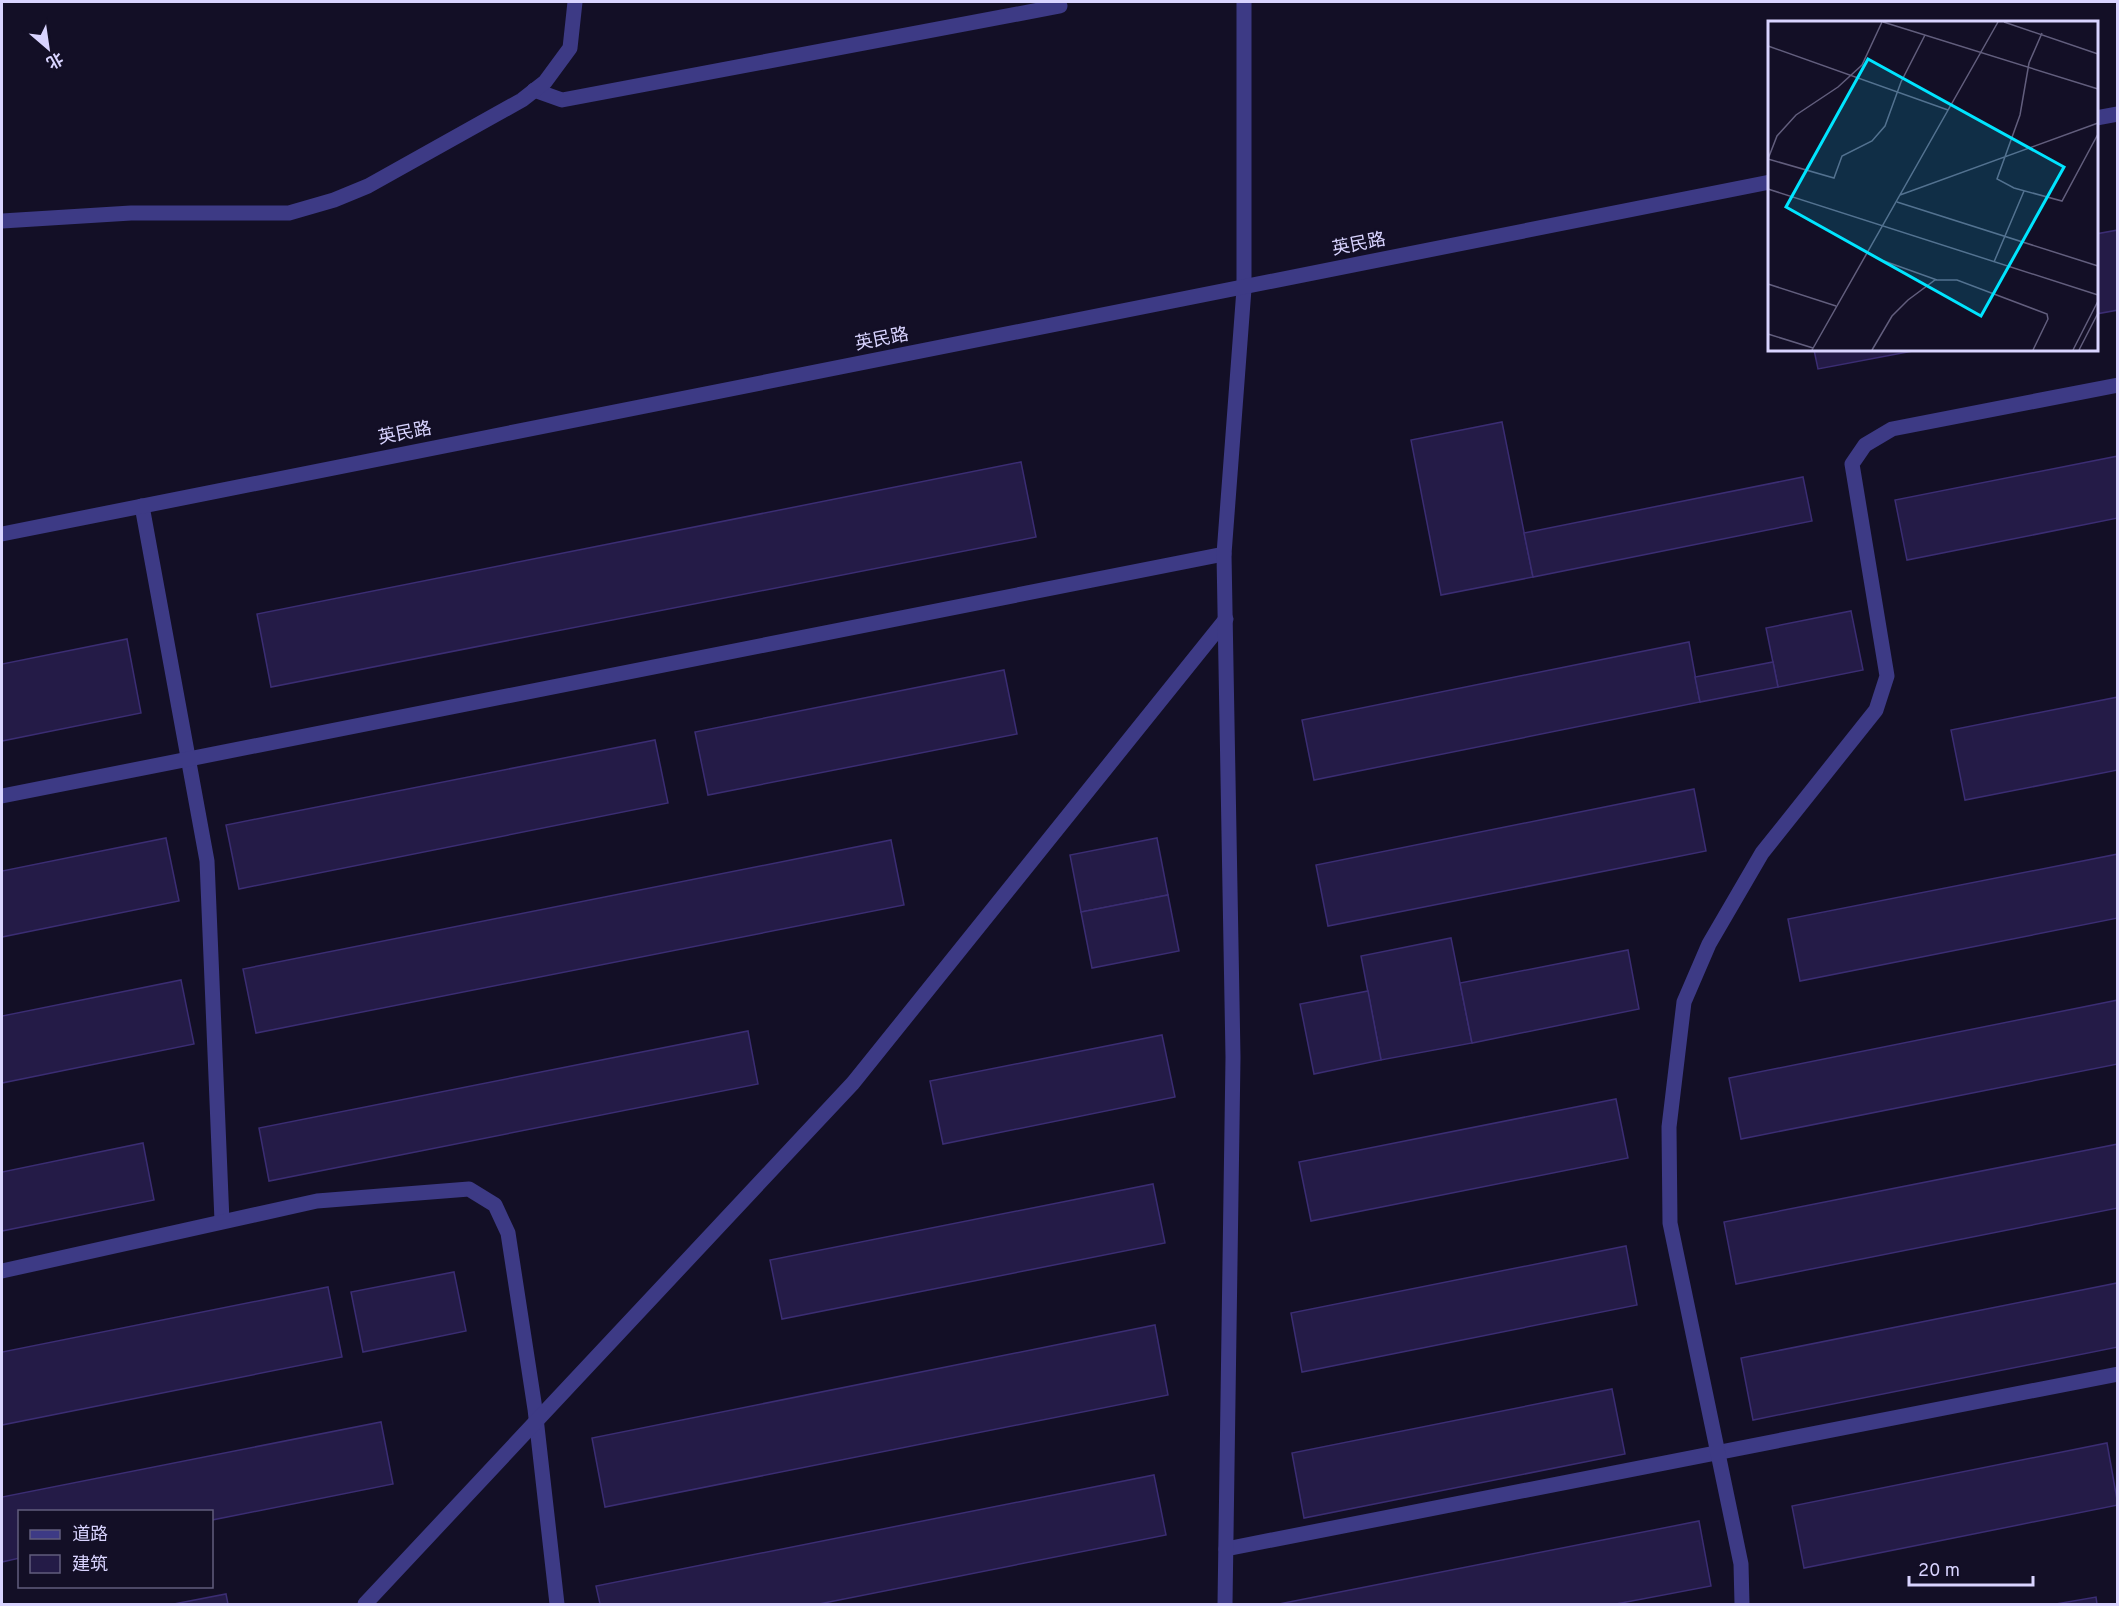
<svg xmlns="http://www.w3.org/2000/svg" width="2119" height="1606" font-family="Overpass,'Noto Sans SC',sans-serif">
  <style>
    .building { fill: #241b47; stroke: #3b2d73; stroke-width: 1.5 }
    .lines { fill: none; stroke-linecap: round; stroke-linejoin: round }
    .service { stroke: #3d3a85; stroke-width: 15 }
    .minor { stroke: #3d3a85; stroke-width: 15 }
    .tertiary { stroke: #3d3a85; stroke-width: 15 }
    .labels { text-anchor: middle; dominant-baseline: central; stroke-width: 4.5; stroke-linejoin: round; paint-order: stroke }
    .street-label { font-size: 18px; fill: #d9d4ff; stroke: #130f26 }
    .inset-road { fill: none; stroke: #625e7d; stroke-width: 1.5 }
    .view { fill: #00e5ff; fill-opacity: 0.15; stroke: #00e5ff; stroke-width: 3 }
    .inset-edge { fill: none; stroke: #d9d4ff; stroke-width: 3 }
  </style>
  <rect width="100%" height="100%" fill="#130f26"/>
  <g class="building">
    <path d="M2118 230V310L2096 314V234Z"/>
    <path d="M1814 350H1918L1818 369Z"/>
    <path d="M1502 422 1533 577 1441 595 1411 440Z"/>
    <path d="M2118 456V518L1907 560 1895 500Z"/>
    <path d="M1021 462 1036 537 271 687 257 614Z"/>
    <path d="M1803 477 1812 521 1533 577 1524 533Z"/>
    <path d="M1851 611 1863 670 1778 687 1766 628Z"/>
    <path d="M127 639 141 713 2 741V664Z"/>
    <path d="M1689 642 1700 702 1314 780 1302 720Z"/>
    <path d="M1773 662 1778 687 1700 702 1695 677Z"/>
    <path d="M1004 670 1017 734 708 795 695 732Z"/>
    <path d="M2118 697V770L1965 800 1951 730Z"/>
    <path d="M655 740 668 803 239 889 226 825Z"/>
    <path d="M1694 789 1706 851 1328 926 1316 865Z"/>
    <path d="M166 838 179 901 2 937V871Z"/>
    <path d="M1157 838 1168 895 1081 912 1070 855Z"/>
    <path d="M891 840 904 905 256 1033 243 969Z"/>
    <path d="M2118 854V918L1800 981 1788 919Z"/>
    <path d="M1168 895 1179 951 1092 968 1081 912Z"/>
    <path d="M1451 938 1472 1043 1381 1060 1361 956Z"/>
    <path d="M1628 950 1639 1009 1472 1043 1460 983Z"/>
    <path d="M181 980 194 1044 2 1083V1016Z"/>
    <path d="M1368 991 1381 1060 1314 1074 1300 1004Z"/>
    <path d="M2118 1000V1064L1741 1139 1729 1078Z"/>
    <path d="M748 1031 758 1084 269 1181 259 1128Z"/>
    <path d="M1162 1035 1175 1097 943 1144 930 1081Z"/>
    <path d="M1616 1099 1628 1158 1311 1221 1299 1162Z"/>
    <path d="M143 1143 154 1200 2 1231V1172Z"/>
    <path d="M2118 1144V1208L1736 1284 1724 1222Z"/>
    <path d="M1153 1184 1165 1243 782 1319 770 1260Z"/>
    <path d="M1626 1246 1637 1305 1302 1372 1291 1313Z"/>
    <path d="M454 1272 466 1331 363 1352 351 1292Z"/>
    <path d="M2117 1283 2118 1347 1753 1420 1741 1358Z"/>
    <path d="M328 1287 342 1357 2 1425V1352Z"/>
    <path d="M1155 1325 1168 1395 605 1507 592 1438Z"/>
    <path d="M1612 1389 1625 1454 1304 1518 1292 1453Z"/>
    <path d="M381 1422 393 1484 212 1520V1512H20V1558L2 1562V1497Z"/>
    <path d="M2107 1443 2118 1505 1804 1568 1792 1506Z"/>
    <path d="M1154 1475 1166 1535 819 1604H600L596 1586Z"/>
    <path d="M1699 1521 1711 1586 1616 1604H1279Z"/>
    <path d="M226 1594 228 1604H174Z"/>
    <path d="M2096 1597 2097 1604H2056Z"/>
  </g>
  <g class="lines">
    <g class="service">
      <path d="M534 90 562 100 1060 6"/>
      <path d="M2 221 131 213H289L334 200 368 186 522 100 545 82 570 48 575 2"/>
      <path d="M142 506 207 861 222 1221"/>
      <path d="M2 796 1224 554"/>
      <path d="M2 1271 317 1201 469 1189 495 1205 508 1233 535 1409 557 1604"/>
      <path d="M1226 1549 2118 1374"/>
      <path d="M365 1604 853 1083 1226 619"/>
      <path d="M1742 1604 1741 1564 1670 1223 1669 1127 1684 1002 1709 944 1762 853 1876 710 1887 676 1852 464 1865 445 1892 429 2118 385"/>
    </g>
    <path class="minor" d="M1225 1604 1233 1057 1224 554 1244 289V2"/>
    <g class="tertiary">
      <path d="M2096 118 2118 114"/>
      <path d="M2 534 1770 182"/>
    </g>
  </g>
  <g class="labels">
    <g class="street-label">
      <text transform="translate(1359 245) rotate(-11)">英民路</text>
      <text transform="translate(882 340) rotate(-11)">英民路</text>
      <text transform="translate(405 434) rotate(-11)">英民路</text>
    </g>
  </g>
  <g transform="translate(1768 21)">
    <rect width="330" height="330" fill="#130f26"/>
    <path class="inset-road" d="M115 1 330 68M236 1 330 33M274 12 261 42 252 94 229 158 246 167 294 180 330 113M0 25 180 89M0 138 66 157 74 135 104 120 117 105 133 61 157 14M0 138 9 115 28 94 70 66 94 44 114 1M0 168 330 274M132 174 330 102M129 181 330 245M116 240 169 259M226 241 256 170M0 263 68 285M0 313 45 327M44 329 230 1M104 329 124 295 140 279 167 259H189L279 293 280 298 265 329M305 329 330 280M311 329 330 292"/>
    <path class="view" d="M100 38 296 146 213 295 18 186Z"/>
    <rect width="330" height="330" class="inset-edge"/>
  </g>
  <rect width="2119" height="1606" fill="none" stroke="#d9d4ff" stroke-width="6"/>
  <rect x="18" y="1510" width="195" height="78" fill="#130f26" stroke="#625e7d" stroke-width="1.5"/>
  <rect x="30" y="1530" width="30" height="9" fill="#3d3a85" stroke="#625e7d" stroke-width="1.5"/>
  <text x="72" y="1540" font-size="18" fill="#d9d4ff">道路</text>
  <rect x="30" y="1555" width="30" height="18" fill="#241b47" stroke="#625e7d" stroke-width="1.5"/>
  <text x="72" y="1570" font-size="18" fill="#d9d4ff">建筑</text>
  <g transform="translate(48 48) rotate(151)" stroke="#130f26" stroke-width="4.5" paint-order="stroke">
  <path d="M0-4.5L10 22L0 15L-10 22Z" fill="#d9d4ff"/>
  <text y="-9" font-size="16" font-weight="bold" text-anchor="middle" fill="#d9d4ff">北</text>
  </g>
  <path d="M1909 1576v9h124v-9" fill="none" stroke="#d9d4ff" stroke-width="3"/>
  <text x="1918" y="1576" font-size="18" fill="#d9d4ff" stroke="#130f26" stroke-width="4.5" paint-order="stroke">20 m</text>
</svg>
